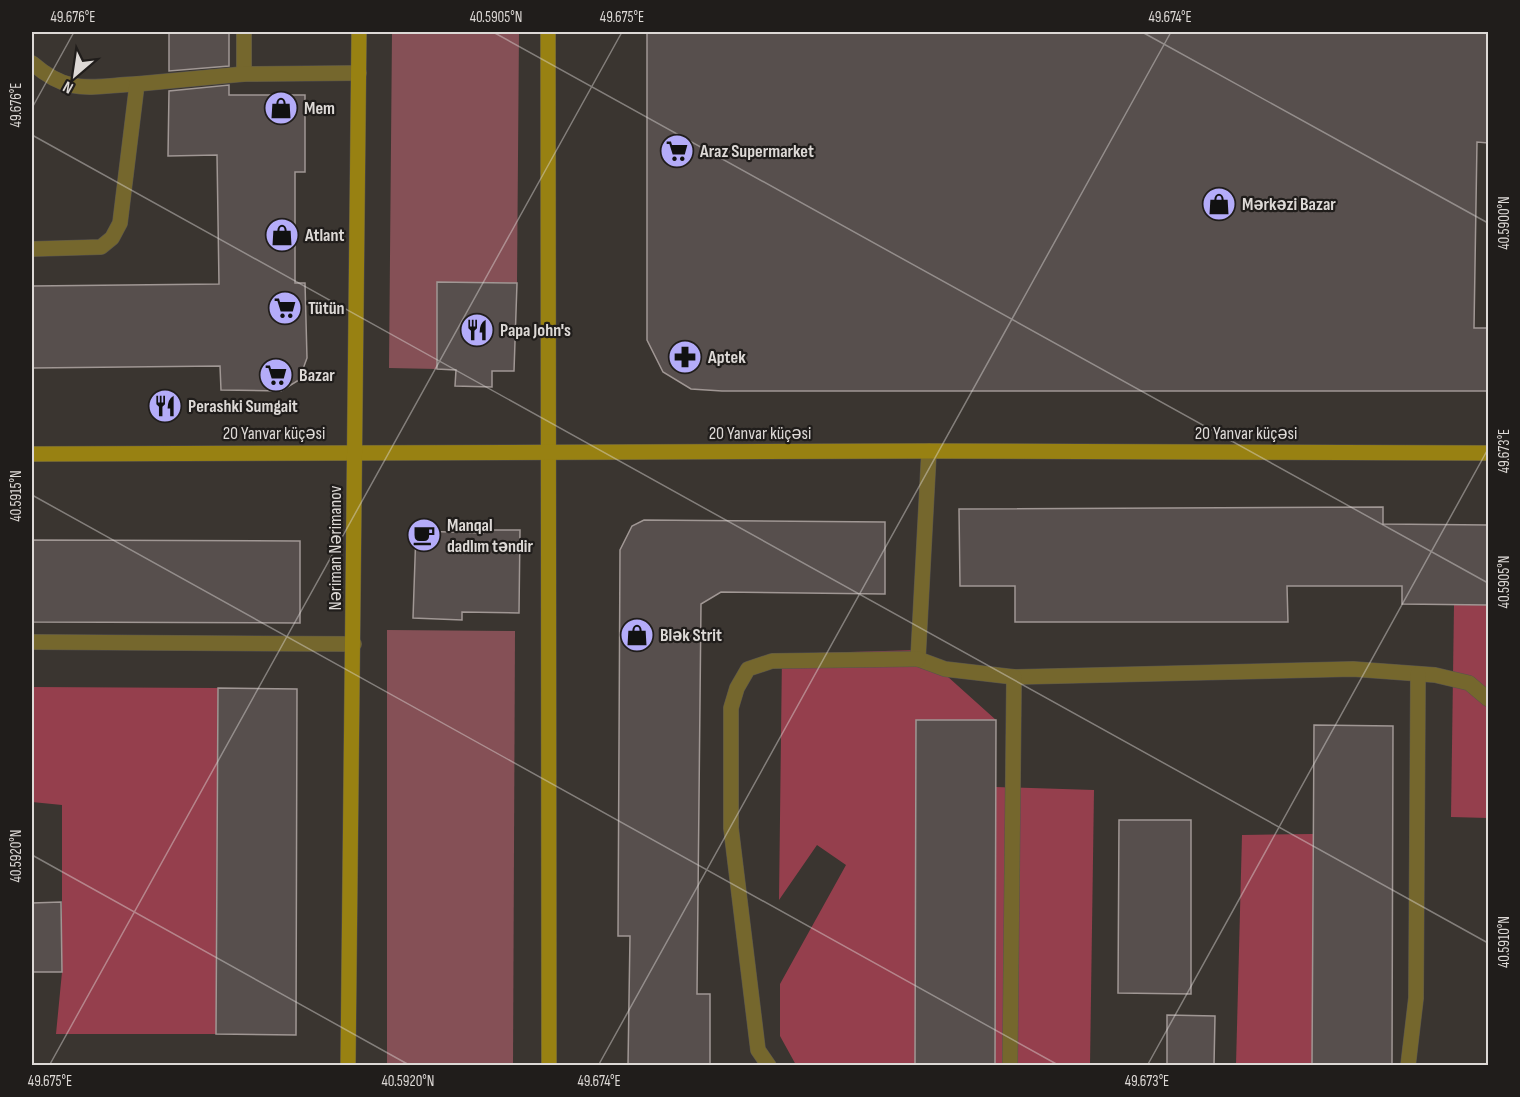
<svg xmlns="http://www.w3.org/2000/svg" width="1520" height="1097" font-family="'Sofia Sans Condensed',sans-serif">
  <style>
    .green { fill: #855056 }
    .forest { fill: #953f4d }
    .building { fill: #574f4d; stroke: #a09794; stroke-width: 1.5 }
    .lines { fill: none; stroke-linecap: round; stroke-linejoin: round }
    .lane-casing { stroke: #57534e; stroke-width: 16 }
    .secondary-casing { stroke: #57534e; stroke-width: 16 }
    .lane { stroke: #75672d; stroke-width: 15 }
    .secondary { stroke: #988112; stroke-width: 15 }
    .ticks { fill: none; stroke: #ddd9d6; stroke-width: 1.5; stroke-opacity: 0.45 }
    .labels { text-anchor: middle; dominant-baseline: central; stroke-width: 4.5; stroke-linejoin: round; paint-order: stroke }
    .poi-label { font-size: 18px; font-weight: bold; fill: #ddd9d6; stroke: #201d1b; text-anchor: start }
    .street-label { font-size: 18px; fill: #ddd9d6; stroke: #201d1b }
    .neatline { fill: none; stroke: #ddd9d6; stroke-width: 2 }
    .ticks-label { font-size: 15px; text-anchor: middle; fill: #ddd9d6 }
  </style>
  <rect width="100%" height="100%" fill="#3a3530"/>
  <g class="green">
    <path d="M392 32H519L517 283 438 282 437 369 389 368Z"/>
    <path d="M387 630 515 631 513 1065H387Z"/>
  </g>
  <g class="forest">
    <path d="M1454 605H1488V818L1451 817Z"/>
    <path d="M918 650 996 720H916L915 1065H796L780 1036V984L846 865 817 845 779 900 782 654Z"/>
    <path d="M32 687 218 688 216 1034H56L62 972V805L32 802Z"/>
    <path d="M996 787 1094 790 1090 1065 995 1066Z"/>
    <path d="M1313 834 1312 1065H1236L1242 835Z"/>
  </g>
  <g class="building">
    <path d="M169 32H229V66L169 71Z"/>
    <path d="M647 32H1488V143L1477 142 1474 328H1488V391H722L691 389 663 372 647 340Z"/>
    <path d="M229 85V95H305V172H295V283H305L307 358 299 380 281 391 221 390 220 366 32 368V286L219 284 217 155 168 156 169 91Z"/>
    <path d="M437 282 517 283 514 371H492V387L455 386 456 370 437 369Z"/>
    <path d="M1383 507V524L1488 525V605L1402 604V586H1287L1288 622H1015V586H960L959 509Z"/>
    <path d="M644 520 885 522V594L721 592 701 604 697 994H710V1065H628L630 936H618L620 550 632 526Z"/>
    <path d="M483 530H520L519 613 462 612V620L413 618 416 531 483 533Z"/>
    <path d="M32 540 300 541V623L32 622Z"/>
    <path d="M218 688 297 689 296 1035 216 1034Z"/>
    <path d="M916 720H996L995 1065H915Z"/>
    <path d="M1314 725 1393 726 1392 1065H1312Z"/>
    <path d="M1119 820H1191V994L1118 993Z"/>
    <path d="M61 902 62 972H32V903Z"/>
    <path d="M1167 1015 1215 1016 1214 1065H1167Z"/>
  </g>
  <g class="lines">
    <g class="lane-casing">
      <g id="lane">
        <path d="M244 32V74"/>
        <path d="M32 63C70 96 90 86 137 84"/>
        <path d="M32 249 101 247 112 238 120 223 137 84 244 74 359 73"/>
        <path d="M929 451 918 659 945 669 1014 677 1353 669 1435 675 1469 683 1488 699"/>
        <path d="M32 642 354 644"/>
        <path d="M769 1066 758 1050 731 828V708L737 688 748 669 772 661 918 659"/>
        <path d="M1010 1066 1014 677"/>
        <path d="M1408 1066 1416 998 1418 674"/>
      </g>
    </g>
    <g class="secondary-casing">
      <g id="secondary">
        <path d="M548 32 549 1066"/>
        <path d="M32 454 929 451 1488 453"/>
        <path d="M348 1066 359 32"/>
      </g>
    </g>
    <use href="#lane" class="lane"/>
    <use href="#secondary" class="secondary"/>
  </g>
  <path class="ticks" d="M493 32 1488 583M1142 32 1488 223M32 108 74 32M32 135 1488 943M32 495 1060 1066M32 855 411 1066M49 1066 622 32M598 1066 1171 32M1147 1066 1488 449"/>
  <defs>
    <g id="shop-disc" transform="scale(1.725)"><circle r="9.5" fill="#b4acf9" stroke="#201d1b"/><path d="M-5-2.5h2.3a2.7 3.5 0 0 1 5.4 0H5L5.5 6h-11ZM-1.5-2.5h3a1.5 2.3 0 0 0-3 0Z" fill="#111"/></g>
    <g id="supermarket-disc" transform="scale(1.725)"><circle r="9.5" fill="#b4acf9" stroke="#201d1b"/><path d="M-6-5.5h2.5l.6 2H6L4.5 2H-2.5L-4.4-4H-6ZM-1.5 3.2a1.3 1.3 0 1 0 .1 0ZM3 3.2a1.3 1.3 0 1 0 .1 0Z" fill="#111"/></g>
    <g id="restaurant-disc" transform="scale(1.725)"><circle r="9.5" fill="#b4acf9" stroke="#201d1b"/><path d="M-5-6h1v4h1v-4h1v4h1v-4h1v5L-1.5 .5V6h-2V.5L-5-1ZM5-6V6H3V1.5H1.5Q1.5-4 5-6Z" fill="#111"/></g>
    <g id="pharmacy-disc" transform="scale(1.725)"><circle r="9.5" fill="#b4acf9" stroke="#201d1b"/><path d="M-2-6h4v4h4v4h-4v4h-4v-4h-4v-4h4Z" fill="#111"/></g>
    <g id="cafe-disc" transform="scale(1.725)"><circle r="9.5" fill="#b4acf9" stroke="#201d1b"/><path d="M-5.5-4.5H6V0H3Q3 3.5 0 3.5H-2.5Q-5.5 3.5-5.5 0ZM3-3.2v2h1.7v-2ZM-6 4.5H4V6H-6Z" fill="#111"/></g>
  </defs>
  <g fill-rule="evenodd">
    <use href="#shop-disc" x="281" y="108"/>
    <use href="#supermarket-disc" x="677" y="151"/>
    <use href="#shop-disc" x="1219" y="204"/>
    <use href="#shop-disc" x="282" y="235"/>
    <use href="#supermarket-disc" x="285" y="308"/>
    <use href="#restaurant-disc" x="477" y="330"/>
    <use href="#pharmacy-disc" x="685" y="357"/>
    <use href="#supermarket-disc" x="276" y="375"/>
    <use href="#restaurant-disc" x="165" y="406"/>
    <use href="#cafe-disc" x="424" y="535"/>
    <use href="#shop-disc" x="637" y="635"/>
  </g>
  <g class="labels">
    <g class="poi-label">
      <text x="304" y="108">Mem</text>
      <text x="700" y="151">Araz Supermarket</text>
      <text x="1242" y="204">Mərkəzi Bazar</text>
      <text x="305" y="235">Atlant</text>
      <text x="308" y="308">Tütün</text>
      <text x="500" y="330">Papa John's</text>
      <text x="708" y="357">Aptek</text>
      <text x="299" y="375">Bazar</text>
      <text x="188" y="406">Perashki Sumgait</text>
      <text x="447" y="525">Manqal<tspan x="447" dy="21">dadlım təndir</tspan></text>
      <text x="660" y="635">Blək Strit</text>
    </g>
    <g class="street-label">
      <text x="274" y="433">20 Yanvar küçəsi</text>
      <text x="760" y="433">20 Yanvar küçəsi</text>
      <text x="1246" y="433">20 Yanvar küçəsi</text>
      <text transform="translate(335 548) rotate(-90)">Nəriman Nərimanov</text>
    </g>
  </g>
  <rect width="1520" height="1097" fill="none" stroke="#201d1b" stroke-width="66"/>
  <g transform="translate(75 75) rotate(209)" stroke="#201d1b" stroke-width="4.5" paint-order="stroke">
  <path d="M0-4.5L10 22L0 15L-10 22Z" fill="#ddd9d6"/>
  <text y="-9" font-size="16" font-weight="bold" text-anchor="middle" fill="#ddd9d6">N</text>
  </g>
  <rect x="33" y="33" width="1454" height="1031" class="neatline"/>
  <g class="ticks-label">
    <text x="73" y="22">49.676°E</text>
    <text x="496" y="22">40.5905°N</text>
    <text x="622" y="22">49.675°E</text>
    <text x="1170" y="22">49.674°E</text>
    <text transform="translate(16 105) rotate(-90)" y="5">49.676°E</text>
    <text transform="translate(1504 223) rotate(-90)" y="5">40.5900°N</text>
    <text transform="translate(1504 451) rotate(-90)" y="5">49.673°E</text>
    <text transform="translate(16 496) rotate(-90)" y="5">40.5915°N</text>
    <text transform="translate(1504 582) rotate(-90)" y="5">40.5905°N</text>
    <text transform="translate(16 856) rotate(-90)" y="5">40.5920°N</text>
    <text transform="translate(1504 942) rotate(-90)" y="5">40.5910°N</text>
    <text x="50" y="1086">49.675°E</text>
    <text x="408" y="1086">40.5920°N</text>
    <text x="599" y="1086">49.674°E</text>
    <text x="1147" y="1086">49.673°E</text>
  </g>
</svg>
